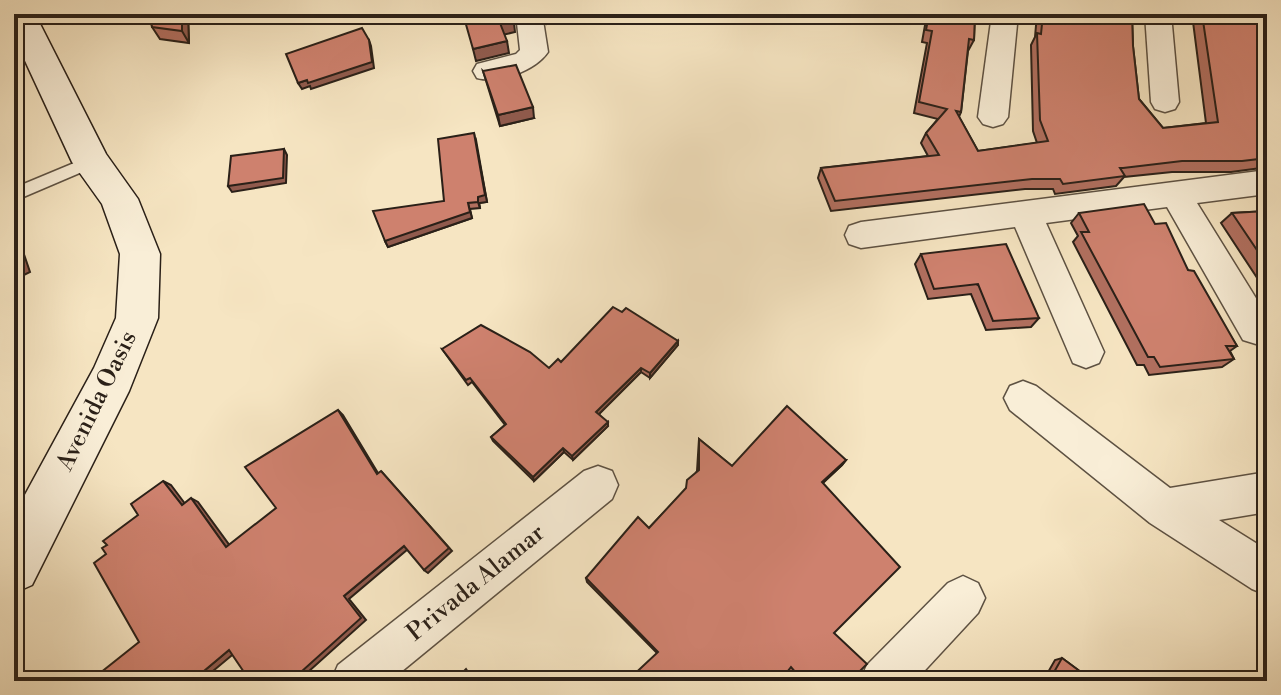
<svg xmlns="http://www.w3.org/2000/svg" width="1281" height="695" font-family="'Libre Bodoni',serif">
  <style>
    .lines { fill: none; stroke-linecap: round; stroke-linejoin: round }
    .service-casing { stroke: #5d5142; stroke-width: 3 }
    .minor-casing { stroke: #5d5142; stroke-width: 3 }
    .secondary-casing { stroke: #2a2018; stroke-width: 3 }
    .service { fill: #f9eed7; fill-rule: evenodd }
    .minor { fill: #f9eed7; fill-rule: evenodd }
    .secondary { fill: #f9eed7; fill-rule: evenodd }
    .wall { fill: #b16f5f; stroke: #2a2018; stroke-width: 2 }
    .shaded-wall { fill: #905a4d; stroke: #2a2018; stroke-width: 2 }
    .building { fill: #ce816e; stroke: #2a2018; stroke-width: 2 }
    .labels { text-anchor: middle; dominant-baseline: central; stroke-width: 7; stroke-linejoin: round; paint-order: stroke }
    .street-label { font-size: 24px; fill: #2a2018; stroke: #f9eed7 }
  </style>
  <rect width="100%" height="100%" fill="#f6e5c2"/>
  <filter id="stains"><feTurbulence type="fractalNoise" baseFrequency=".0025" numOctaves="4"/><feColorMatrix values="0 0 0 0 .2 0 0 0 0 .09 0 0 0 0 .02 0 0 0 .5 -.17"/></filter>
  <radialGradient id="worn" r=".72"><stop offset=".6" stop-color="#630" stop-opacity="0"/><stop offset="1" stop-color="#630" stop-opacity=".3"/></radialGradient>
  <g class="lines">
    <g class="service-casing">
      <path id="service" d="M91 156 96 158V166L14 201V188Z"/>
    </g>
    <g class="minor-casing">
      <g id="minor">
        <path d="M516 14H542L548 52C535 71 499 84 477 78L473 71 477 64 516 54 520 50Z"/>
        <path d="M992 14H1018L1008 117 1003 124 993 127 983 124 978 117Z"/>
        <path d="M1145 14H1171L1179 102 1175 109 1165 112 1155 109 1151 102Z"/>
        <path d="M1267 170V194L1197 203 1267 316V340L1256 344 1243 340 1167 207 1046 223 1104 352 1099 363 1086 368 1073 363 1015 227 861 248 849 244 845 235 849 226 861 222Z"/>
        <path d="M1023 381 1036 386 1170 488 1267 472V512L1219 520 1267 550V595L1252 589 1150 523 1010 410 1004 398 1010 386Z"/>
        <path d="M598 466 612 471 618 485 612 499 390 681H331L338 665 584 471Z"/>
        <path d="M963 576 978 583 985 598 978 613 915 681H860L867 665 948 583Z"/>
      </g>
    </g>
    <g class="secondary-casing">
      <path id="secondary" d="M14 14H35L106 154 138 199 160 254 158 318 129 391 32 585 14 593V515L94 368 116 318 120 254 102 204 72 162 14 37Z"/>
    </g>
    <use href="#service" class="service"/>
    <use href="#minor" class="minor"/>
    <use href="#secondary" class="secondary"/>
  </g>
  <g class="wall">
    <path d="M150 14H188L189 43 160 39 152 27Z"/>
    <path d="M927 14H975L974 40 968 51 961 112 959 117 978 151 1037 143 1033 131 1031 45 1035 37 1037 14H1132L1133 46 1139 99 1163 128 1206 123 1192 14H1267V162L1261 168 1231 172H1172L1124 177 1116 186 1055 194 1053 189H1025L831 211 818 178 821 168 928 156 921 143 926 133 938 119 914 113 927 43 922 42Z"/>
    <path d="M483 71 534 118 500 126Z"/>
    <path d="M476 140 487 202 479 203 480 208 470 209 472 218 388 247 385 241 444 201Z"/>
    <path d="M1267 211V293L1221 223 1232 213Z"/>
    <path d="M1079 213 1155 224 1188 270 1237 346 1230 351 1234 359 1222 367 1149 375 1144 365H1137L1073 242 1078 236 1071 223Z"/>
    <path d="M921 254 1039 318 1031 327 986 330 971 294 928 299 915 264Z"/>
    <path d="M622 312 678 341V345L650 378 641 372 599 414 608 426 573 460 564 452 534 481 493 441 491 437 505 425 472 382 468 385 442 349 549 368 561 362Z"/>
    <path d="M699 439 732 466 846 460 842 465 823 483 834 633 850 681H798L789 670 657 653 587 582 586 578 649 528 686 489 697 471Z"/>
    <path d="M1062 658 1093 681H1043L1055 660Z"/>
  </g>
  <g class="shaded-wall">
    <path d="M182 14H188L189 43 182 31Z"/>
    <path d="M512 14H513L515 32 502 35 500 23Z"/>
    <path d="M545 14H575V17L547 24Z"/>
    <path d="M369 40 371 46 374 68 311 89 310 86 302 89 298 83 307 80Z"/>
    <path d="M507 41 509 53 476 61 473 49Z"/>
    <path d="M533 107 534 118 500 126 498 115Z"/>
    <path d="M474 133 487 202 479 203 480 208 478 202Z"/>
    <path d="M284 149 287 155 286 183 232 192 228 186Z"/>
    <path d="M468 203 472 218 388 247 385 241Z"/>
    <path d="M14 225 30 272 14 280Z"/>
    <path d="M678 341V345L650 378V373Z"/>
    <path d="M641 368V372L597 416 596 412Z"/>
    <path d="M338 410 343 415 381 478 377 474Z"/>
    <path d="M608 422V426L573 460 572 456Z"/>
    <path d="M563 448 564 452 534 481 533 477Z"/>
    <path d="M846 460 842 465 818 487 822 482Z"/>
    <path d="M381 471 452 551 428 573 424 570Z"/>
    <path d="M163 481 171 485 189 509 182 505Z"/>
    <path d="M191 498 198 502 233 550 226 547Z"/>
    <path d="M404 546 408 549 349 599 366 620 298 681H291L344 596Z"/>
    <path d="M229 650 237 651 201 681H192Z"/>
  </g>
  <g class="building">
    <path d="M150 14H182V31L152 27Z"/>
    <path d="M463 14H512L513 20 500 23 507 41 473 49Z"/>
    <path d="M929 14H975L974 40 969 39 961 112 956 111 978 151 1048 141 1040 120 1037 33 1041 34 1043 14H1132L1133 46 1139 99 1163 128 1218 122 1202 14H1267V158L1242 161H1182L1123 168H1120L1125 176 1063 184 1060 179H1032L835 201 821 168 939 155 926 133 947 109 919 102 932 31 926 30Z"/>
    <path d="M362 28 369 40 372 62 308 83 307 80 298 83 286 54Z"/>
    <path d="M516 65 533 107 498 115 483 71Z"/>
    <path d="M474 133 485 195 478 197V202L468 203 470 212 385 241 373 211 444 201 438 139Z"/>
    <path d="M284 149 283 178 228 186 231 156Z"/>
    <path d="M1144 204 1155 224 1166 223 1188 270 1194 271 1237 346H1226L1234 359 1160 367 1154 357H1148L1081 232H1089L1079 213Z"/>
    <path d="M1267 211V265L1232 213Z"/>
    <path d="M14 239 23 267 14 271Z"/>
    <path d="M1006 244 1039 318 993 321 978 284 934 289 921 254Z"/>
    <path d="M613 307 622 312 626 308 678 341 650 373 641 368 596 412 608 422 572 456 563 448 533 477 491 437 506 424 470 378 466 380 442 349 481 325 530 352 549 368 558 359 561 362Z"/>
    <path d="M787 406 846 460 822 482 900 567 834 633 867 664 850 681H803L791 667 780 681H627L658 652 586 578 638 517 649 528 686 488 687 480 699 470V439L732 466Z"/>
    <path d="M338 410 377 474 381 471 449 548 424 570 404 546 344 596 361 618 291 681H250L229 650 192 681H90L139 642 94 563 106 554 102 548 107 545 103 541 138 515 131 504 163 481 182 505 191 498 226 547 276 508 245 467Z"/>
    <path d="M1062 658 1093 681H1049Z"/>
    <path d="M466 669 474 681H454Z"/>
    <path d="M441 672 448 681H431Z"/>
    <path d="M485 676 489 681H481Z"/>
  </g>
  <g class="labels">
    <g class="street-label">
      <text transform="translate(97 401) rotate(-64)">Avenida Oasis</text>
      <text transform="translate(476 583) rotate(-39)">Privada Alamar</text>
    </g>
  </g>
  <rect width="1281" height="695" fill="none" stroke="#f6e5c2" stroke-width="48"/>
  <rect x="16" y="16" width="1249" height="663" fill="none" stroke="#2a2018" stroke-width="4"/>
  <rect x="24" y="24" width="1233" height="647" fill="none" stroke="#2a2018" stroke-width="2"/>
  <rect width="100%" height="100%" filter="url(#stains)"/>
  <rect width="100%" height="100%" fill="url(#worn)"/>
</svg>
